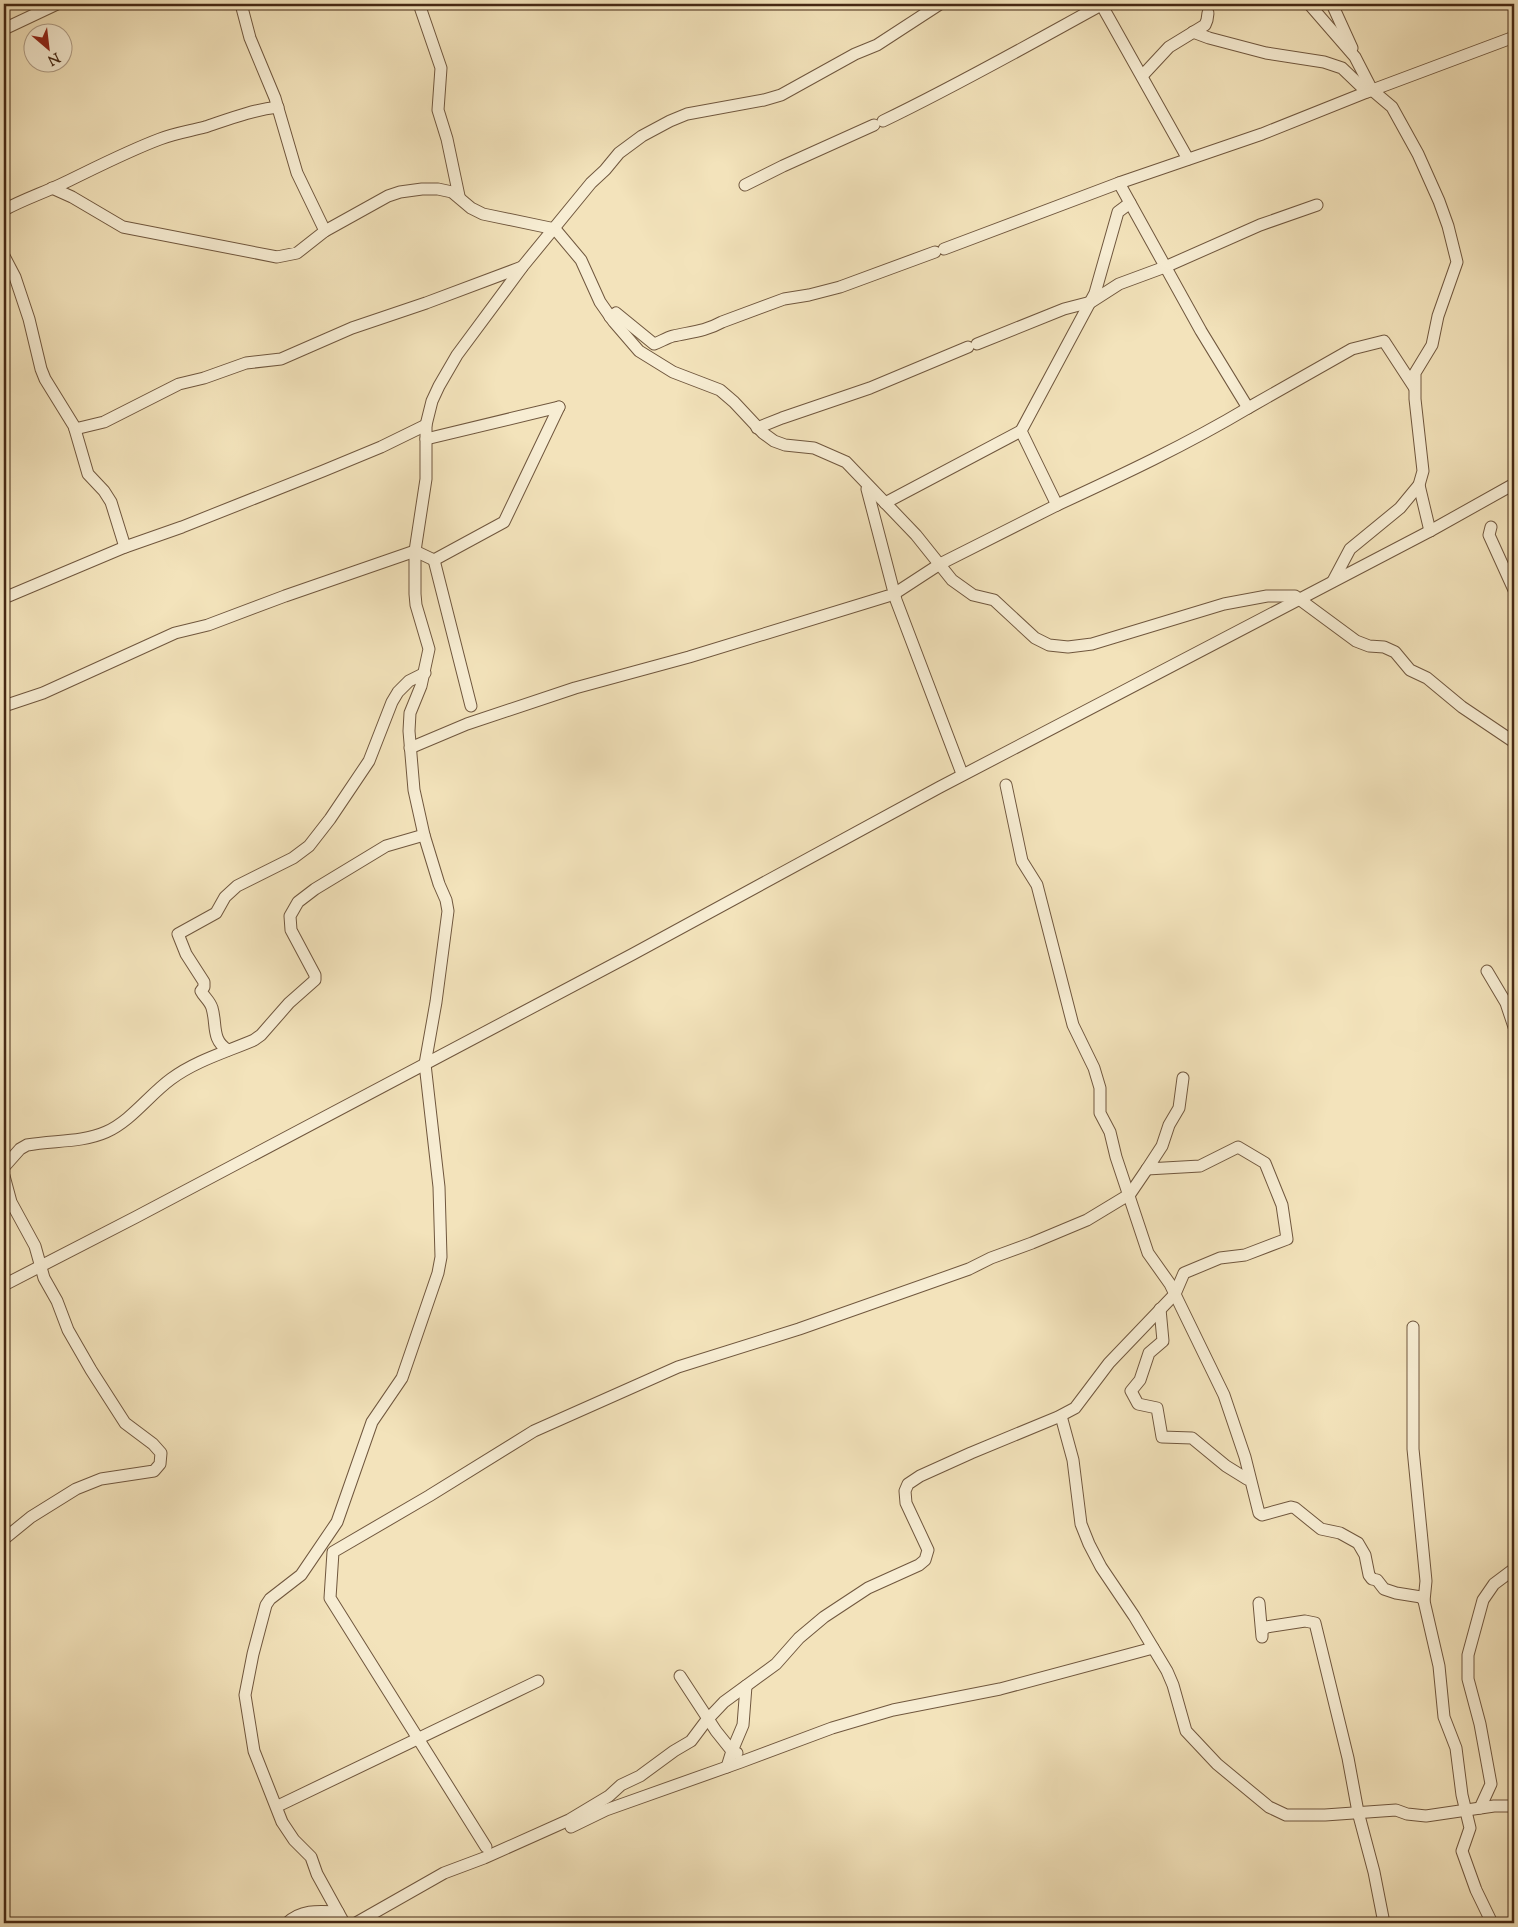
<svg xmlns="http://www.w3.org/2000/svg" width="1518" height="1927" font-family="'Sorts Mill Goudy',serif">
  <style>
    .lines { fill: none; stroke-linecap: round; stroke-linejoin: round }
    .minor-casing { stroke: #70573e; stroke-width: 13 }
    .minor { stroke: #f7edd3; stroke-width: 11 }
  </style>
  <rect width="100%" height="100%" fill="#f3e3bb"/>
  <filter id="stains"><feTurbulence type="fractalNoise" baseFrequency=".004" numOctaves="4"/><feColorMatrix values="0 0 0 0 .2 0 0 0 0 .09 0 0 0 0 .02 0 0 0 .5 -.17"/></filter>
  <radialGradient id="worn" r=".72"><stop offset=".6" stop-color="#630" stop-opacity="0"/><stop offset="1" stop-color="#630" stop-opacity=".3"/></radialGradient>
  <g class="lines">
    <g class="minor-casing">
      <g id="minor">
        <path d="M241 4 250 38 275 98 297 173 325 231"/>
        <path d="M419 4 441 68 438 110 447 139 459 196"/>
        <path d="M1101 4 1188 159"/>
        <path d="M1309 4 1355 57 1372 90 1392 107 1418 154 1439 201 1448 226 1457 262 1438 316 1432 345 1415 373V399L1423 471 1419 485 1400 508 1350 549 1333 581"/>
        <path d="M1332 4 1352 48"/>
        <path d="M4 29 57 4"/>
        <path d="M1193 32 1209 38 1266 53 1324 62 1342 68 1367 92"/>
        <path d="M1142 76 1169 47 1205 25 1207 20 1208 13"/>
        <path d="M883 121C958 85 1030 44 1103 4"/>
        <path d="M1119 183 1201 331 1248 408 1352 349 1384 341 1414 387"/>
        <path d="M745 185 783 166 874 125"/>
        <path d="M52 188 72 197 123 227 277 257 297 253 325 231 388 196 400 192 422 189H438L452 192 471 208 483 214 555 229 581 260 600 302 614 322 639 351 673 372 720 390 734 402 763 433 774 441 785 445 814 448 846 462 916 535 952 580 973 595 994 600 1035 638 1049 645 1068 647 1092 644 1224 604 1267 596H1295L1356 641 1369 646 1384 647 1395 652 1410 670 1427 678 1462 707 1514 742"/>
        <path d="M1130 203 1118 212 1095 293 1021 431 1057 505C1122 475 1186 445 1248 408"/>
        <path d="M4 210C24 199 46 192 66 182 97 167 128 151 160 139 175 133 190 131 205 127 229 119 252 110 278 107"/>
        <path d="M944 249 1119 183 1262 134 1367 92 1514 37"/>
        <path d="M4 256 15 277 29 319 41 369 45 379 74 426 88 474 104 491 111 502 125 547"/>
        <path d="M610 317 616 313 654 344C660 342 666 338 673 336 691 332 706 331 722 322L784 299 809 295 840 287 935 252"/>
        <path d="M977 344 1064 309 1091 302 1119 284 1165 267 1260 225 1317 205"/>
        <path d="M757 428 782 418 870 388 968 347"/>
        <path d="M75 429 104 422 179 384 204 378 246 363 281 359 352 328 426 303 522 267"/>
        <path d="M426 439 559 407"/>
        <path d="M1419 485 1430 531"/>
        <path d="M867 489 896 600 961 771"/>
        <path d="M885 503 1021 431"/>
        <path d="M1491 527 1489 535 1514 590"/>
        <path d="M434 560 471 706"/>
        <path d="M894 594 940 564 1057 505"/>
        <path d="M4 598 125 547 182 527 323 471 381 447 426 425"/>
        <path d="M4 706 43 693 175 633 208 625 285 596 415 551 434 560 504 522 559 407"/>
        <path d="M410 748 467 724 575 688 689 657 888 596"/>
        <path d="M1006 785 1022 861 1037 885 1073 1025 1094 1068 1100 1088V1113L1110 1132 1116 1157 1148 1253 1170 1284 1224 1395 1245 1457 1259 1513 1262 1515 1291 1507 1295 1508 1321 1529 1340 1533 1358 1543 1365 1555 1369 1575 1372 1579 1377 1580 1384 1589 1396 1593 1421 1597 1424 1601 1439 1666 1444 1717 1456 1748 1462 1795 1470 1828 1462 1851 1476 1890 1492 1923"/>
        <path d="M1487 971 1506 1003 1514 1027"/>
        <path d="M228 1050C211 1040 217 1024 212 1008 210 1001 204 997 201 991L204 987V982L186 954 178 934 216 913 225 897 237 886 293 858 309 846 330 819 369 761 392 702 398 692 409 681 425 673"/>
        <path d="M4 1167 20 1149 27 1145C53 1140 81 1143 106 1132 131 1121 149 1095 171 1079 195 1061 226 1052 254 1040L261 1035 289 1003 315 980V975L291 930 290 916 298 902 315 889 386 846 424 835"/>
        <path d="M4 1176 11 1202 35 1246 44 1278 57 1301 68 1330 91 1370 125 1423 153 1444 161 1453 160 1464 154 1471 101 1479 76 1489 31 1517 4 1539"/>
        <path d="M4 1285 136 1217 633 954 940 787 1430 531 1514 484"/>
        <path d="M1160 1309 1163 1341 1149 1353 1140 1380 1131 1391 1138 1404 1157 1408 1162 1437 1192 1438 1226 1466 1247 1479"/>
        <path d="M1413 1327V1449L1426 1581 1424 1601"/>
        <path d="M1061 1416 1073 1460 1081 1524 1089 1544 1101 1567 1134 1616 1167 1671 1173 1685 1186 1731 1217 1764 1269 1807 1286 1815H1325L1396 1810 1407 1814 1426 1816 1494 1806H1514"/>
        <path d="M1259 1603 1262 1637V1631L1266 1627 1305 1621 1315 1623 1348 1758 1358 1812 1374 1872 1384 1923"/>
        <path d="M680 1676 716 1731 732 1751 727 1767"/>
        <path d="M737 1753 732 1751 743 1725 746 1686"/>
        <path d="M282 1804 538 1681"/>
        <path d="M1480 1808 1491 1784 1480 1724 1468 1679V1655L1483 1600 1494 1584 1514 1569"/>
        <path d="M571 1827 606 1810 741 1762 832 1728 893 1710 1000 1689 1153 1648"/>
        <path d="M486 1847 330 1598 333 1552 429 1496 534 1431 678 1367 799 1329 969 1269 991 1258 1032 1243 1087 1220 1130 1194 1147 1169"/>
        <path d="M287 1923C302 1909 319 1911 338 1912"/>
        <path d="M344 1923 317 1874 311 1857 294 1840 282 1822 254 1751 245 1695 253 1654 266 1605 270 1599 301 1575 337 1522 372 1422 402 1378 438 1273 441 1257 439 1187 425 1064 436 1002 448 911 446 900 439 884 424 835 414 790 409 731 410 713 421 686 429 649 416 605 415 594V551L426 479V425L432 401 439 386 457 355 523 266 591 183 605 170 619 153 642 136 670 121 687 114 764 100 781 95 855 54 877 45 940 4"/>
        <path d="M356 1923 444 1873 484 1858 569 1820 609 1796 621 1785 640 1776 674 1751 691 1741 706 1721 724 1702 776 1664 799 1638 824 1617 868 1588 919 1565 925 1560 928 1550 906 1503 905 1491 908 1484 920 1476 971 1453 1058 1417 1075 1408 1109 1363 1175 1294 1184 1273 1220 1258 1245 1255 1287 1239 1282 1205 1265 1163 1238 1147 1200 1166 1147 1169 1162 1146 1169 1125 1179 1108 1183 1078"/>
        <path d="M1513 1923H1514"/>
      </g>
    </g>
    <use href="#minor" class="minor"/>
  </g>
  <rect width="1518" height="1927" fill="none" stroke="#f3e3bb" stroke-width="20"/>
  <rect x="5" y="5" width="1508" height="1917" fill="none" stroke="#452814" stroke-width="2.5"/>
  <rect x="10" y="10" width="1498" height="1907" fill="none" stroke="#452814"/>
  <g transform="translate(48 48) rotate(152)"><circle r="24" fill="#f7edd3" stroke="#b09e87"/>
  <path d="M0-4L9 19L0 12L-9 19Z" fill="#8f2418"/>
  <text y="-8" font-size="14" font-weight="bold" text-anchor="middle" fill="#452814">N</text>
  </g>
  <rect width="100%" height="100%" filter="url(#stains)"/>
  <rect width="100%" height="100%" fill="url(#worn)"/>
</svg>
